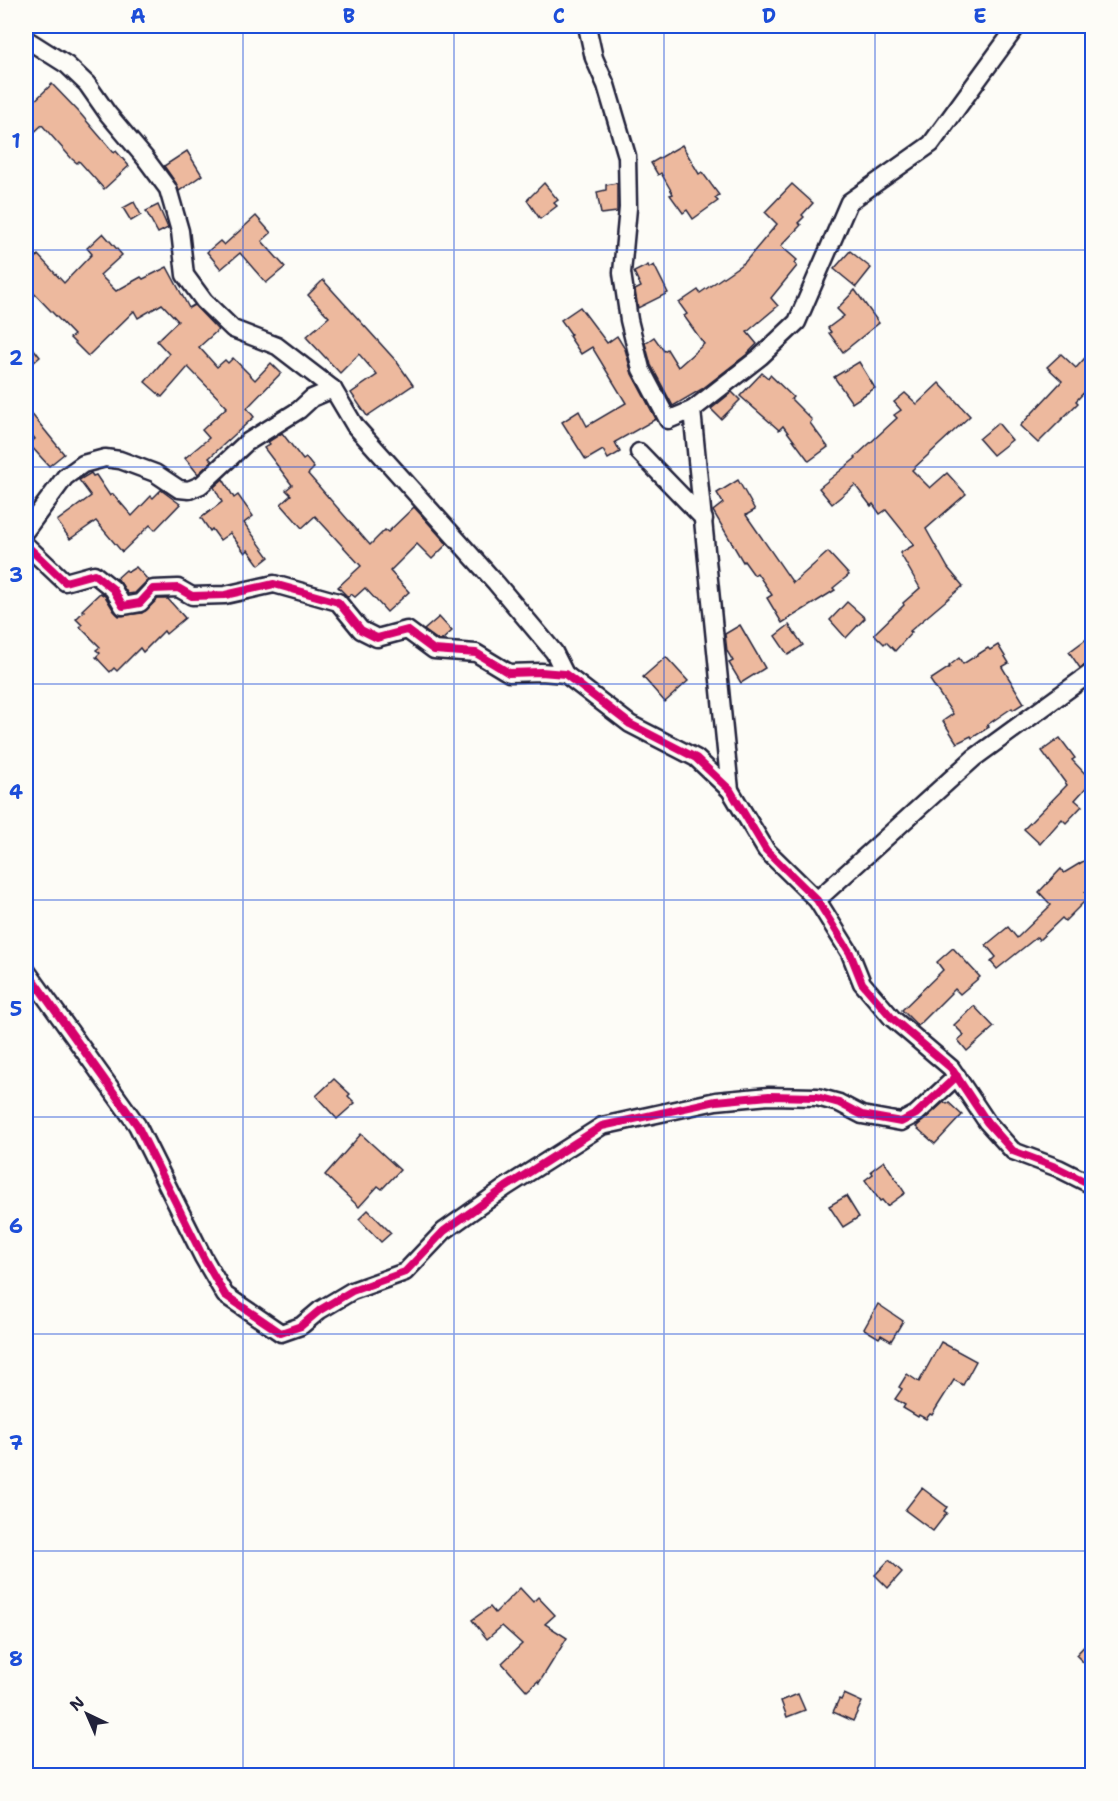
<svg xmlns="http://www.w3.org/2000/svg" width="1118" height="1801" font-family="'Shantell Sans',sans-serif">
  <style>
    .building { fill: #edb99e; stroke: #22223b; stroke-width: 1.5 }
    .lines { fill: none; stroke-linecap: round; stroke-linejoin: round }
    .minor-casing { stroke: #22223b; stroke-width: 21 }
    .minor { stroke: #fdfcf7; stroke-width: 16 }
    .cycleway-casing { stroke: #fdfcf7; stroke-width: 11 }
    .cycleway { stroke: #d6006c; stroke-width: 8 }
    .grid { fill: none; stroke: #1d4ed8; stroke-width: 1.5; stroke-opacity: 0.55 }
    .neatline { fill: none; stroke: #1d4ed8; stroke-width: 2 }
    .grid-label { font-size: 20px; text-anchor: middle; font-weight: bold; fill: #1d4ed8 }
  </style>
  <rect width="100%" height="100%" fill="#fdfcf7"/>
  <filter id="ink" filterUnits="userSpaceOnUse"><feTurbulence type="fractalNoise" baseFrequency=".0167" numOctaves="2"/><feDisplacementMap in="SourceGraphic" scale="12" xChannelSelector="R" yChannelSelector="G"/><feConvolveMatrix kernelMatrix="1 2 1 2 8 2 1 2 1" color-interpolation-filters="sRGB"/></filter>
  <g filter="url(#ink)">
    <g class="building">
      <path d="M52 84 78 111 114 153 116 151 129 166 104 189 79 161 77 163 72 159 42 125 26 140V109Z"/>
      <path d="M682 145 699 174 702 172 719 195 715 198 718 201 693 219 687 210 683 213 670 195 673 194 661 173 658 175 651 163Z"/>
      <path d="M187 151 202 175 179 191 176 183 164 166Z"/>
      <path d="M544 183 558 200 554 203 557 206 540 219 527 200Z"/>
      <path d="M617 183V212L601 214 597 192 606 190V185Z"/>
      <path d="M792 184 813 203 802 215 804 217 798 223 801 225 781 246 797 260 794 263 797 266 771 298 778 306 747 332 757 344 746 355 702 389 673 406 651 365 645 343 654 337 664 351 667 349 678 367 704 344 684 316 687 314 679 303 698 290 700 293 745 262 777 224 765 212Z"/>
      <path d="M134 202 141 215 131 221 123 208Z"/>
      <path d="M158 205 168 228 158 233 146 211Z"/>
      <path d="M256 216 271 233 262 241 285 267 266 283 240 253 221 269 207 252 220 241 224 245Z"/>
      <path d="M103 233 122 255 100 275 116 291 141 277 143 279 167 267 189 308 194 305 218 330 199 347 217 367 225 360 228 363 233 358 255 380 271 363 281 373 247 408 254 417 209 458 212 461 198 474 185 458 209 438 202 430 227 407 188 367 162 397 145 382 169 354 157 341 178 321 162 304 138 318 134 311 88 356 70 338 74 335 26 285V245L37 257 38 255 64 283 92 254 87 248Z"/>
      <path d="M850 251 871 268 856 287 834 269Z"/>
      <path d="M648 265 649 268 654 265 668 293 638 308 635 290 641 287 634 272Z"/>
      <path d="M323 280 397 362 413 385 367 416 351 393 377 375 359 354 340 373 306 337 329 317 308 295Z"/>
      <path d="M855 290 879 323 843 352 829 333 831 332 828 328 844 316 837 309Z"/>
      <path d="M580 307 607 343 617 336 625 349 632 374 656 419 615 442 620 452 608 459 603 450 586 460 562 422 579 411 587 426 626 403 592 347 581 354 569 336 571 334 561 320Z"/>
      <path d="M26 339 40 357 26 369Z"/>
      <path d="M1092 350V384L1076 401 1078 403 1038 443 1020 426 1062 381 1047 367 1061 354 1076 368Z"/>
      <path d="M859 362 875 388 852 403 834 377Z"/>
      <path d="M762 373 768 378 770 375 793 397 791 399 812 420 810 423 828 447 809 461 783 426 779 430 740 396Z"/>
      <path d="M939 383 970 416 912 470 930 488 947 473 966 494 926 529 948 568 963 586 910 631 912 632 895 651 886 642 884 644 874 634 904 605 903 603 920 588 900 553 914 545 886 510 880 514 873 504 871 506 855 485 832 504 819 488 856 458 855 457 897 418 894 415 901 410 894 402 905 393 917 404Z"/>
      <path d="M732 392 740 400 721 419 711 409Z"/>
      <path d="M26 407 64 454 49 466 29 444 35 439 26 427Z"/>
      <path d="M998 423 1012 440 993 455 979 439Z"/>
      <path d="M282 433 303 460 306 458 314 468 308 474 370 545 385 530 388 532 414 507 447 544 432 559 417 544 390 571 409 592 387 612 365 588 355 597 351 594 348 597 338 587 361 566 315 516 302 528 281 504 291 495 286 490 292 485 264 448 270 444 268 442Z"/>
      <path d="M91 473 93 476 96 475 110 496 113 494 132 516 151 496 153 498 161 490 180 504 155 530 150 525 122 552 96 521 70 539 57 521 91 496 79 480Z"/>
      <path d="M223 479 234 498 238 495 253 516 244 523 269 557 259 565 248 550 245 553 230 533 220 540 212 529 210 531 201 518 222 502 214 487Z"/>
      <path d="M738 480 755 510 746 515 793 583 828 552 849 575 833 588 835 590 782 623 767 598 772 595 757 573 754 575 744 561 743 562 713 511 723 503 717 493Z"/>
      <path d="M136 567 148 580 135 593 128 594 117 578 126 570 128 572Z"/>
      <path d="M100 593 105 596 114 611 119 616 142 613 158 599H168L185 618 166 634 164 631 143 652 140 648 117 671 114 668 110 672 96 657 100 653 96 650 100 647 80 627 82 625 76 619 84 611 82 610Z"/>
      <path d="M847 602 865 618 846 638 830 620Z"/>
      <path d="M439 617 452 631 442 640H438L424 630Z"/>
      <path d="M740 625 765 668 741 683 729 663 733 661 727 651 725 634Z"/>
      <path d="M789 625 803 645 788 655 775 636Z"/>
      <path d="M1092 635V662L1080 668 1069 652Z"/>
      <path d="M998 645 1009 663 1002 667 1024 703 1013 710 1012 708 987 725 989 727 972 738 971 736 957 743 943 721 953 714 930 680 950 667 949 666 959 658 963 664 988 648 990 650Z"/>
      <path d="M666 657 688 681 665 702 643 677Z"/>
      <path d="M1060 738 1075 758 1072 760 1092 781 1075 800 1082 806 1066 823 1062 819 1040 844 1024 829 1067 785 1042 751Z"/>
      <path d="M1087 859 1092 864V887L1085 892 1089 897 1065 921 1062 918 1039 940 1037 937 997 969 991 962 996 957 986 945 1008 927 1017 938 1051 905 1039 892 1061 869 1064 873Z"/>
      <path d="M953 948 980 977 960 994 955 989 918 1026 902 1010 943 970 937 962Z"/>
      <path d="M974 1006 994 1027 967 1051 958 1040 964 1035 954 1025Z"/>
      <path d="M334 1079 350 1094 348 1096 355 1103 337 1119 316 1096Z"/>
      <path d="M944 1102 947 1104 949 1103 962 1115 935 1144 916 1127Z"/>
      <path d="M361 1134 400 1170 382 1189 378 1186 359 1207 325 1175Z"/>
      <path d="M884 1161 905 1193 887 1206 882 1200 880 1201 865 1180 873 1174 871 1171Z"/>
      <path d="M846 1196 859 1217 843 1227 829 1206Z"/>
      <path d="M368 1210 391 1233 381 1242 359 1219Z"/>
      <path d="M878 1304 903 1321 891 1341 881 1335 879 1338 864 1329Z"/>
      <path d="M941 1342 976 1361 963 1385 954 1380 932 1415 930 1414 926 1419 919 1415 918 1417 903 1408 905 1405 895 1399 902 1389 899 1387 907 1374 919 1382Z"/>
      <path d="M922 1488 947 1507 944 1511 947 1513 933 1531 905 1510Z"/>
      <path d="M889 1560 902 1572 888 1588 875 1575Z"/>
      <path d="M520 1588 533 1602 538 1597 555 1615 545 1624 567 1638 539 1683 538 1681 527 1691 502 1663 522 1644 502 1626 487 1639 472 1620 490 1607 495 1613Z"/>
      <path d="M1092 1638V1655L1085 1664 1076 1655Z"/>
      <path d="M798 1694 805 1710 787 1717 781 1701Z"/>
      <path d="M844 1694 862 1702 853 1721 833 1712 839 1699 841 1700Z"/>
    </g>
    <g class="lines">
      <g class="minor-casing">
        <g id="minor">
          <path d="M587 26 594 58 606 85 627 156 628 208 622 273 629 320 641 369 668 420 692 410"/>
          <path d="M26 39 67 65 87 84 108 114 145 158 168 189 180 231 185 275 204 301 233 329 277 346 333 389 355 426 496 583 554 652 565 674"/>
          <path d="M639 452 704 519"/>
          <path d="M26 530 65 477 83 464 105 458 120 460 155 473 179 489 189 490 201 485 246 443 299 410 312 398 333 389"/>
          <path d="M26 545 65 582 94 574 113 589 123 606 140 603 153 589 178 588 192 596 225 595 274 584 338 602 361 630 377 638 407 630 434 650 476 653 509 673 541 672 565 674 630 724 696 758 730 790 766 850 817 900 850 953 862 983 892 1018 951 1068 987 1122 1013 1151 1058 1168 1092 1185"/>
          <path d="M730 790 692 410 760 357 797 322 849 202 931 144 1017 26"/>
          <path d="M817 900 974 758 1092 672"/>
          <path d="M26 970 137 1125 203 1257 225 1295 281 1333 301 1326 320 1310 352 1291 405 1272 444 1231 506 1187 602 1126 716 1101 769 1096 817 1097 839 1103 862 1115 901 1122 916 1114 957 1076"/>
        </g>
      </g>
      <use href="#minor" class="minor"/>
      <g class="cycleway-casing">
        <g id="cycleway">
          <path d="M26 545 65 582 94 574 113 589 123 606 140 603 153 589 178 588 192 596 225 595 274 584 338 602 361 630 377 638 407 630 434 650 476 653 509 673 541 672 565 674 630 724 696 758 730 790 766 850 817 900 850 953 862 983 892 1018 951 1068 987 1122 1013 1151 1058 1168 1092 1185"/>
          <path d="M26 970 137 1125 203 1257 225 1295 281 1333 301 1326 320 1310 352 1291 405 1272 444 1231 506 1187 602 1126 716 1101 769 1096 817 1097 839 1103 862 1115 901 1122 916 1114 957 1076"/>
        </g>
      </g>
      <use href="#cycleway" class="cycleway"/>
    </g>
  </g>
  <path class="grid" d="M243 26V1776M454 26V1776M664 26V1776M875 26V1776M26 250H1092M26 467H1092M26 684H1092M26 900H1092M26 1117H1092M26 1334H1092M26 1551H1092"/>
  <rect width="1118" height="1801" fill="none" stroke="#fdfcf7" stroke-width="66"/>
  <g transform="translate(87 1714) rotate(316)" stroke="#fdfcf7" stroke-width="4.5" paint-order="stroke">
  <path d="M0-4.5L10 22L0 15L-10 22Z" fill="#22223b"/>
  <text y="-9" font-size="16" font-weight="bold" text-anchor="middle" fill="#22223b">N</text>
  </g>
  <rect x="33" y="33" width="1052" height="1735" class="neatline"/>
  <g class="grid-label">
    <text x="138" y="23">A</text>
    <text x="349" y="23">B</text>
    <text x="559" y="23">C</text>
    <text x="769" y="23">D</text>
    <text x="980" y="23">E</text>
    <text x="16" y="148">1</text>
    <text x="16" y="365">2</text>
    <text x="16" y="582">3</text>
    <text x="16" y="799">4</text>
    <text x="16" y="1016">5</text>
    <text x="16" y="1233">6</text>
    <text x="16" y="1450">7</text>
    <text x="16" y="1666">8</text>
  </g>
</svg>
